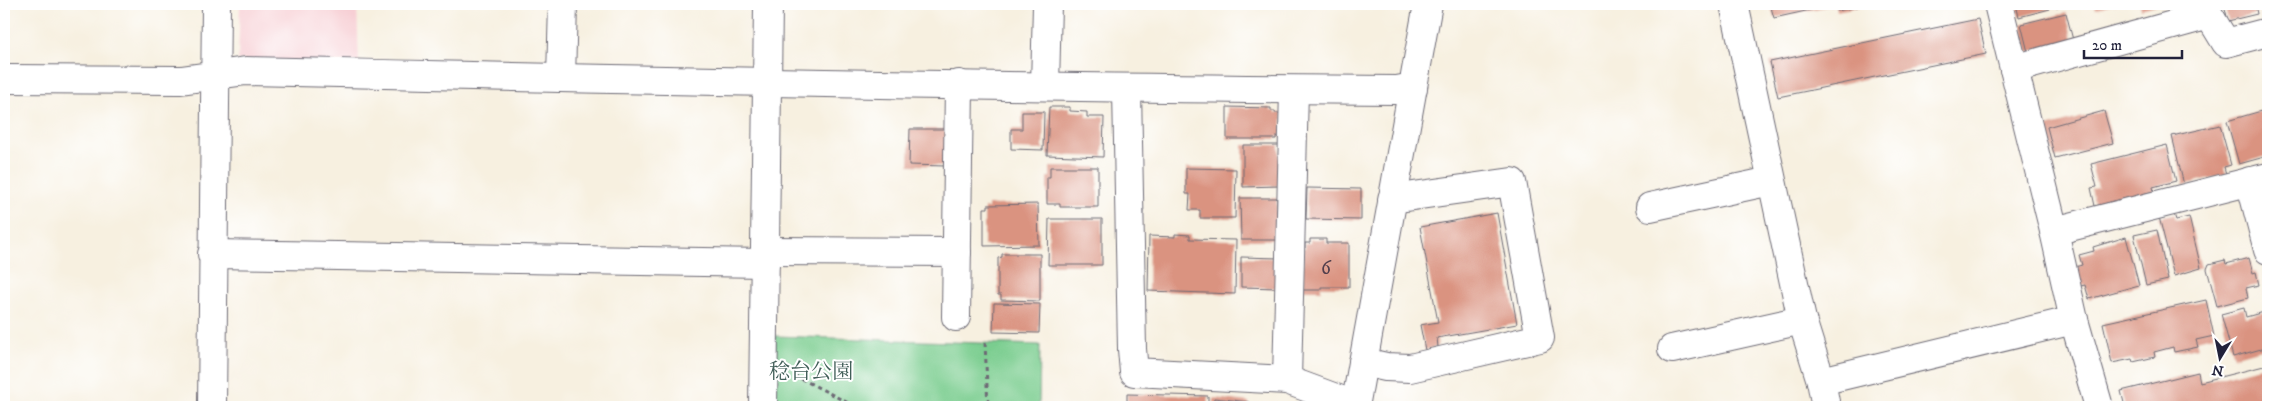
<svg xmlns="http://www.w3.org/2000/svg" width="2272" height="411" font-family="'IM FELL DW Pica','Noto Serif JP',serif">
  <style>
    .built { fill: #f7cfd4 }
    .green { fill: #7acd8f; stroke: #4e7865 }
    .building { fill: #da9380 }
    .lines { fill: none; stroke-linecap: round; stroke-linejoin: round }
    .minor-casing { stroke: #6d6a75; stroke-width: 30 }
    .path { stroke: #6d6a75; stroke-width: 3; stroke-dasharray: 4 4; stroke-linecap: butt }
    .minor { stroke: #fff; stroke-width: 28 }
    .labels { text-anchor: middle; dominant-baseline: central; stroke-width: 4; stroke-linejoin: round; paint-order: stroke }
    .number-label { font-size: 19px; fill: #503e4c }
    .park-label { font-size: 21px; fill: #415e58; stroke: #fff }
  </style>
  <rect width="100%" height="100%" fill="#fff"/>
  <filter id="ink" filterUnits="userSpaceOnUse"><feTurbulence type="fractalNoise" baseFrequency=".02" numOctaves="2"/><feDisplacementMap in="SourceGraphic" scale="10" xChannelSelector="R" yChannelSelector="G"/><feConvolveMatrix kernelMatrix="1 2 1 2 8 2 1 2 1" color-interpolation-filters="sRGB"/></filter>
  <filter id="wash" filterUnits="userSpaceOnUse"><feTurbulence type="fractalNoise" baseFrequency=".0096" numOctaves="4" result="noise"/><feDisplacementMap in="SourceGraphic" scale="20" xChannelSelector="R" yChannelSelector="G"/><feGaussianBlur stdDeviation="1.12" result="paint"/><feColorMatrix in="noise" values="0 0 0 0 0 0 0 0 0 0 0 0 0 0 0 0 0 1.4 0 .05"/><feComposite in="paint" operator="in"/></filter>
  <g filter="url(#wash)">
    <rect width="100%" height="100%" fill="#f7f0e0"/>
    <path class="built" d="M240 4H357L359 63 238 60Z"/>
    <path class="green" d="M775 336 1040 345 1039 407H775Z"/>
    <g id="blocks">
      <g class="building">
        <path d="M1770 4H1833V5L1774 18Z"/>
        <path d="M1836 4H1866V5L1837 11Z"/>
        <path d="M2016 4H2048L2050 9 2019 17Z"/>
        <path d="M2055 4H2070L2056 8Z"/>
        <path d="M2094 4H2116L2096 9Z"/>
        <path d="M2140 4H2159L2141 9Z"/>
        <path d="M2224 4H2255L2257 14 2228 21Z"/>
        <path d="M2066 13 2073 40 2028 52 2021 24Z"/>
        <path d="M1978 19 1986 54 1778 97 1770 62Z"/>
        <path d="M1049 107H1070V111L1087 112V117H1104L1103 157 1047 155Z"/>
        <path d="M1227 107 1271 108V111H1275V113H1282V137L1276 136V139H1227Z"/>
        <path d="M2268 109V156L2239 164 2227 121Z"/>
        <path d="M2104 111 2113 143 2055 158 2047 127Z"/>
        <path d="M1022 112H1044L1043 150 1011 149V129H1022Z"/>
        <path d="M2220 125 2231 165 2224 167 2226 174 2184 185 2172 136Z"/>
        <path d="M910 129H946L945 166 909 165Z"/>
        <path d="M1243 145H1279V186L1243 187Z"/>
        <path d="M2167 145 2176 181 2153 187 2154 191 2095 206 2091 188 2097 187 2091 164Z"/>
        <path d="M1050 167H1098V207H1060V204H1047V177H1050Z"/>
        <path d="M1186 168 1236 169 1235 218H1200V210H1189L1190 194H1186Z"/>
        <path d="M1307 188 1361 189V220L1306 219Z"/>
        <path d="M1240 198H1277V240H1241Z"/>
        <path d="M1038 204 1039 245 984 246V208H988V205Z"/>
        <path d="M1497 213 1517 324 1437 338 1438 347 1425 350 1420 325 1438 322 1420 227Z"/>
        <path d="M2174 214 2176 220 2189 217 2201 268 2174 276 2159 217Z"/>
        <path d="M1049 219H1102V265H1048Z"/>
        <path d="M2157 230 2168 280 2146 285 2134 235Z"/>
        <path d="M1175 234 1190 235V239L1236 240 1235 294 1148 291 1149 236 1175 237Z"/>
        <path d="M2126 237 2139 285 2089 299 2085 285 2081 286 2075 267 2082 265 2079 255 2094 251 2093 247Z"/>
        <path d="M1310 239H1326V243H1349V287H1321V290H1303V248H1305V243H1310Z"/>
        <path d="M1002 254H1040V301L1001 300V295H998V258L1002 257Z"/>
        <path d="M1241 257 1279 258V288L1241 287Z"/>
        <path d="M2249 258 2253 273 2256 272 2259 285 2246 288 2248 298 2217 306 2207 269 2209 264 2225 260 2226 264Z"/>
        <path d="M2206 300 2214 336 2196 340 2198 347 2174 352 2173 347 2154 352 2155 357 2133 362 2132 359 2112 363 2103 323Z"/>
        <path d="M994 303 1040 304 1039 333 993 332Z"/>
        <path d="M2244 308 2246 317 2264 312 2268 327V347L2233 357 2221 314Z"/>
        <path d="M2268 365V407H2125L2121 391 2198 372 2200 382Z"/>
        <path d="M1127 394 1208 396V407H1127Z"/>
        <path d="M1214 398 1249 402V407H1213Z"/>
      </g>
    </g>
  </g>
  <g filter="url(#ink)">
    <use href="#blocks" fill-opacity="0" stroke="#6d6a75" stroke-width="1"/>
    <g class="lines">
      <g class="minor-casing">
        <g id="minor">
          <path d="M1734 4 1802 320 1821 381 1826 407"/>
          <path d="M1998 4 2054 231 2074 320 2099 407"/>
          <path d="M2014 69 2209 15 2226 43 2268 32"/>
          <path d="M561 78 563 4"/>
          <path d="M4 79 181 80 246 71C630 80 1013 88 1397 90L1413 87"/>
          <path d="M1045 86 1047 4"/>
          <path d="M1127 90 1132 349 1134 372 1287 380 1341 400 1356 403"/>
          <path d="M2250 181 2268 250"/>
          <path d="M1650 207 1771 181"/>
          <path d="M2054 231 2268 177"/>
          <path d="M766 251 957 252"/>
          <path d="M212 254 765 263"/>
          <path d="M956 317 959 84"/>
          <path d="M1672 349 1802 320"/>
          <path d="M1363 362 1386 367 1410 368 1540 338 1512 182 1392 199"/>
          <path d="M1287 380 1294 90"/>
          <path d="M1821 381 2074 320"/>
          <path d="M212 407 216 4"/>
          <path d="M763 407 768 4"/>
          <path d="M1355 407 1428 4"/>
        </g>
      </g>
      <g class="path">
        <path d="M985 343 988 407"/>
        <path d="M794 375 856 407"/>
      </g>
      <use href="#minor" class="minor"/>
    </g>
  </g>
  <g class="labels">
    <g class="number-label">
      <text x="1326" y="268">6</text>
    </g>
    <g class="park-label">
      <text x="811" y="372">稔台公園</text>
    </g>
  </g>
  <rect width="2272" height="411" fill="none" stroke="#fff" stroke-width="20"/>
  <g transform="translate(2220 358) rotate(190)" stroke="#ffffff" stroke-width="4" paint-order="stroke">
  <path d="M0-4L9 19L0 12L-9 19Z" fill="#22223b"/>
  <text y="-8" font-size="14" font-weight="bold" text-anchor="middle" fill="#22223b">N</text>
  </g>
  <path d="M2084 50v8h98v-8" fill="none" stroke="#22223b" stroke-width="2.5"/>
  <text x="2092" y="50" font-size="15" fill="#22223b" stroke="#ffffff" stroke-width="4" paint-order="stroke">20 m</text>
</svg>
